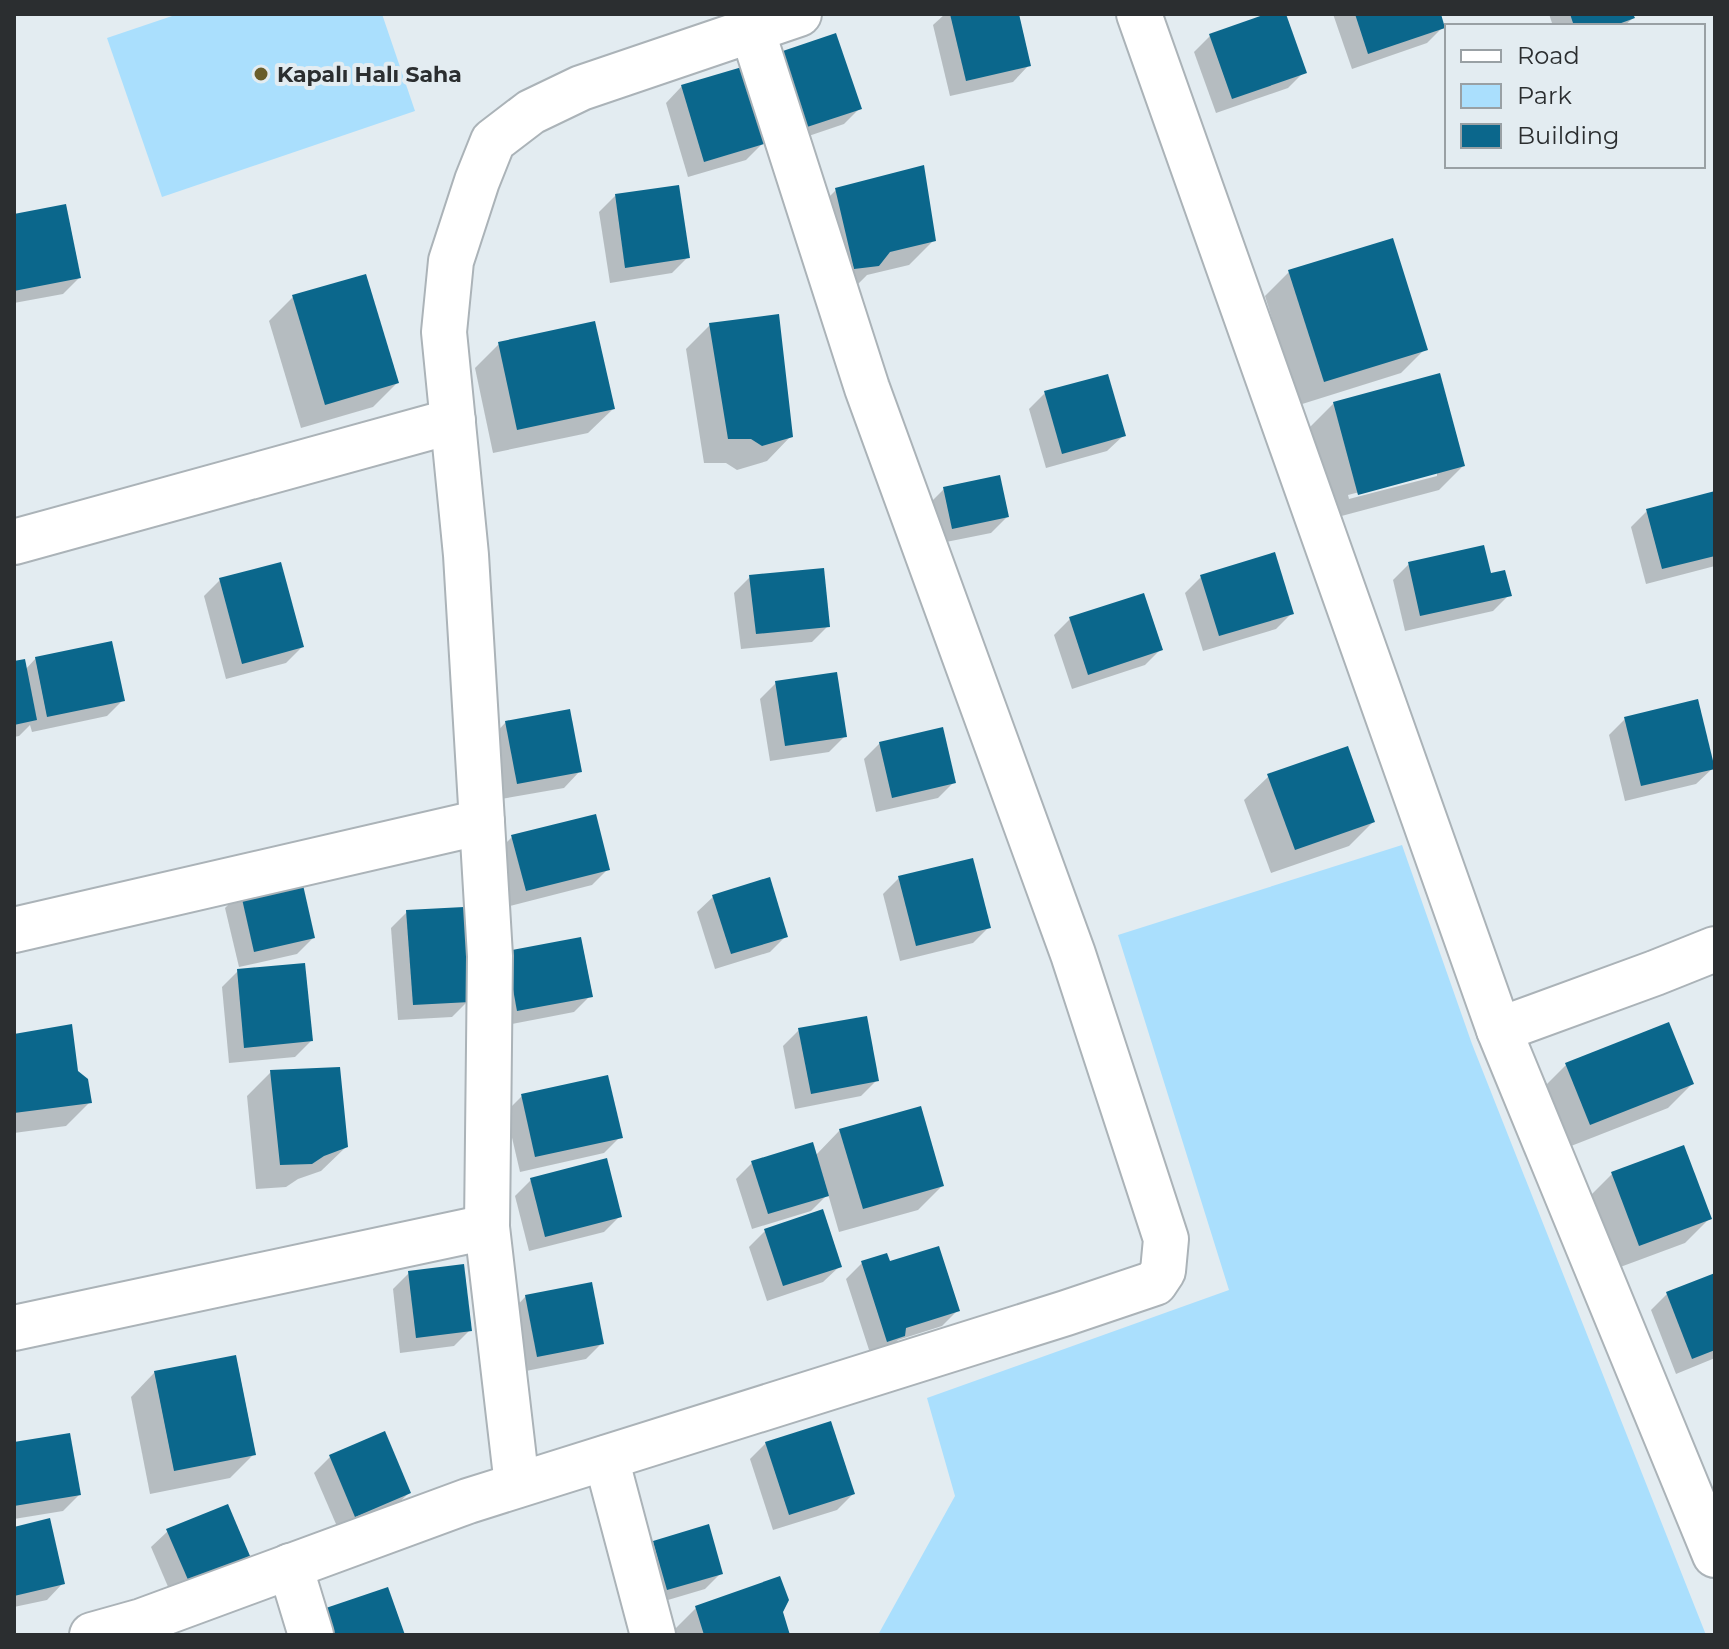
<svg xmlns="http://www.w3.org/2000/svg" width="1729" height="1649" font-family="Montserrat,sans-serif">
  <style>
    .park { fill: #aadffd }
    .shadow { fill: #0003; fill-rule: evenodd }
    .building { fill: #0b678c }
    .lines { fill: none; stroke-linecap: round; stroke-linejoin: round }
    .minor-casing { stroke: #abb3b8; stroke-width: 48 }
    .minor { stroke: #fff; stroke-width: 44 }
    .poi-dot { fill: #6a5d2a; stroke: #e3ecf1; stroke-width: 3 }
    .labels { text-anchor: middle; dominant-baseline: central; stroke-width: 8; stroke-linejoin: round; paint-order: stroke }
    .poi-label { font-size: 22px; font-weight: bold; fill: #2b2e30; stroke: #e3ecf1; text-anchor: start }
  </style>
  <rect width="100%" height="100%" fill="#e3ecf1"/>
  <g class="park">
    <path d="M178 14H382L415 111 162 197 107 38Z"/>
    <path d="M1402 845 1472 1044 1706 1635H878L955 1496 927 1398 1229 1290 1118 935Z"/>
  </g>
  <g class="shadow">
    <path d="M945 14H1017L1029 65 1013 82 950 96 933 25Z"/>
    <path d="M1272 14H1284L1304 72 1288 88 1216 113 1194 52 1210 36Z"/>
    <path d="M1333 14H1439L1443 27 1427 43 1352 69Z"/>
    <path d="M1549 14H1631L1633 18 1624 26H1553Z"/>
    <path d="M759 72 860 108 844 124 785 144Z"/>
    <path d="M682 86 762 144 746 160 688 177 666 103Z"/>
    <path d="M836 190 934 240 909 265 867 275 853 289 812 214Z"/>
    <path d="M615 196 688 257 672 273 610 283 599 212Z"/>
    <path d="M14 216 79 278 63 294 14 303Z"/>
    <path d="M1289 272 1425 349 1401 373 1299 405 1265 296Z"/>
    <path d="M293 297 397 383 373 407 301 428 269 321Z"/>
    <path d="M710 325 791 436 767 461 737 470 726 463H704L686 349Z"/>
    <path d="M499 344 613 409 588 433 493 453 475 368Z"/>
    <path d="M1045 393 1124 435 1107 451 1046 468 1029 409Z"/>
    <path d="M1334 403 1463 466 1439 490 1334 518 1309 428ZM1437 472V476L1349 499 1348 495Z"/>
    <path d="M944 489 1007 517 991 533 936 544 928 505Z"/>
    <path d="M1715 493V566L1646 584 1631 527 1647 511Z"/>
    <path d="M1409 564 1489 575 1509 595 1493 611 1405 631 1393 580Z"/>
    <path d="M750 577 828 626 812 642 741 649 734 593Z"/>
    <path d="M1201 577 1292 613 1276 629 1203 651 1185 593Z"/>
    <path d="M220 580 302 647 286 663 226 679 204 596Z"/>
    <path d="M1070 619 1161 649 1145 665 1072 689 1054 635Z"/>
    <path d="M36 658 123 700 107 716 32 732 30 725 19 736 14 737V663L25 670Z"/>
    <path d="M776 683 845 736 829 752 770 761 760 699Z"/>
    <path d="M1625 719 1713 768 1696 784 1625 801 1609 735Z"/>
    <path d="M506 722 580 771 564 788 501 799 490 739Z"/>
    <path d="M880 743 954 782 938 798 876 812 864 759Z"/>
    <path d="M1269 776 1373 822 1349 846 1271 873 1244 800Z"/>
    <path d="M512 837 608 869 592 885 510 906 496 853Z"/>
    <path d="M899 878 989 927 973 943 900 961 883 894Z"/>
    <path d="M241 892 313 938 297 954 239 967 225 908Z"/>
    <path d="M714 896 786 936 770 952 715 969 697 912Z"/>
    <path d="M407 912 468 1001 452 1017 398 1020 391 928Z"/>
    <path d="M491 969 590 996 574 1012 502 1026Z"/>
    <path d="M238 971 311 1041 295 1057 229 1063 222 987Z"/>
    <path d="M799 1030 877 1080 861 1096 795 1109 783 1046Z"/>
    <path d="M14 1036 90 1102 66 1126 14 1133Z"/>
    <path d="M1566 1065 1692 1084 1668 1108 1566 1148 1542 1089Z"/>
    <path d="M271 1072 346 1147 321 1171 298 1179 286 1187 256 1189 247 1096Z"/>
    <path d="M522 1096 620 1137 604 1153 520 1172 506 1112Z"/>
    <path d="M840 1130 942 1186 918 1210 839 1232 828 1194 811 1211 752 1229 736 1179 753 1162 815 1156Z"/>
    <path d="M1612 1174 1709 1219 1685 1243 1615 1269 1588 1198Z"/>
    <path d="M531 1180 620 1216 604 1232 529 1251 515 1196Z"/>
    <path d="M765 1231 840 1266 823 1282 767 1301 749 1247Z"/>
    <path d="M862 1263 888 1264 958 1310 942 1326 898 1340 887 1351 871 1356 846 1279Z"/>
    <path d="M409 1273 470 1330 454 1346 400 1353 393 1289Z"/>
    <path d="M1715 1275V1358L1676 1374 1651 1310 1667 1294Z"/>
    <path d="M526 1296 602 1343 586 1359 521 1372 510 1313Z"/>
    <path d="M155 1372 254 1454 230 1478 150 1494 131 1397Z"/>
    <path d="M766 1443 853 1494 837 1510 773 1530 750 1459Z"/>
    <path d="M14 1444 79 1495 63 1511 14 1519Z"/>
    <path d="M330 1457 409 1493 392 1509 339 1531 314 1473Z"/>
    <path d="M14 1529 63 1583 47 1600 14 1607Z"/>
    <path d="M168 1531 248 1555 232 1571 172 1596 151 1547Z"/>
    <path d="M654 1542 721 1573 705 1589 651 1605 638 1558Z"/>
    <path d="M696 1608 781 1612 788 1635H673L672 1632Z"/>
  </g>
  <g class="building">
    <path d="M950 14H1019L1031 66 966 81Z"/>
    <path d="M1266 14H1286L1307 73 1232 99 1209 34Z"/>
    <path d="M1355 14H1441L1445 28 1368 54Z"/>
    <path d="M1570 14H1633L1635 18 1613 26H1574Z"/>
    <path d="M836 33 862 109 801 129 774 54Z"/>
    <path d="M742 67 764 144 704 162 681 85Z"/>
    <path d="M924 165 936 241 890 252 879 266 854 269 835 188Z"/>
    <path d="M679 185 690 258 625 268 615 194Z"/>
    <path d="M66 204 81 278 14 291V214Z"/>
    <path d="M1393 238 1428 350 1324 382 1288 270Z"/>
    <path d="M366 274 399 383 325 405 292 295Z"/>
    <path d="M779 314 793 437 762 446 751 439H728L709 323Z"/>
    <path d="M595 321 615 409 517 430 498 342Z"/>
    <path d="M1440 373 1465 466 1358 495 1333 402Z"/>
    <path d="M1108 374 1126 436 1062 454 1044 391Z"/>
    <path d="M1000 475 1009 517 952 529 943 487Z"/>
    <path d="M1715 491V556L1662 569 1646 509Z"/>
    <path d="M1484 545 1491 573 1505 570 1512 596 1420 616 1408 562Z"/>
    <path d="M1275 552 1294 614 1219 636 1200 575Z"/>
    <path d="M281 562 304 647 242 664 219 578Z"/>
    <path d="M824 568 830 627 756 634 749 575Z"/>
    <path d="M1144 593 1163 650 1088 675 1069 617Z"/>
    <path d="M112 641 125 701 47 717 35 657Z"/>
    <path d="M25 659 37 720 14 725V661Z"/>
    <path d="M837 672 847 737 785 746 775 681Z"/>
    <path d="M1698 699 1715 769 1641 786 1624 717Z"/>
    <path d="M570 709 582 772 517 784 505 721Z"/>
    <path d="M943 727 956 783 892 798 879 742Z"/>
    <path d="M1348 746 1375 822 1295 850 1267 774Z"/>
    <path d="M596 814 610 870 526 891 511 835Z"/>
    <path d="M973 858 991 928 916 946 898 876Z"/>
    <path d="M301 876 315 938 254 952 240 890Z"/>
    <path d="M770 877 788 937 731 954 712 895Z"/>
    <path d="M464 907 470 1002 413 1005 406 910Z"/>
    <path d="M581 937 593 997 517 1011 506 951Z"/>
    <path d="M305 963 313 1041 244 1048 237 969Z"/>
    <path d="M867 1016 879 1081 811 1094 798 1028Z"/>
    <path d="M1669 1022 1694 1084 1590 1125 1565 1063Z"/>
    <path d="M72 1024 78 1071 88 1079 92 1103 14 1113V1034Z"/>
    <path d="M340 1067 348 1147 324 1156 312 1164 280 1165 270 1070Z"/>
    <path d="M608 1075 623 1138 535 1157 521 1094Z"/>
    <path d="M921 1106 944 1186 863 1209 839 1129Z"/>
    <path d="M813 1142 829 1196 768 1214 751 1161Z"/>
    <path d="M1684 1145 1712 1219 1639 1246 1611 1172Z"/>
    <path d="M607 1158 622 1217 545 1237 530 1178Z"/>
    <path d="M823 1209 842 1267 783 1286 764 1229Z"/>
    <path d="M939 1246 960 1311 906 1328 905 1336 887 1342 861 1261 887 1253 890 1261Z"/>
    <path d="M464 1264 472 1331 416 1338 408 1271Z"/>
    <path d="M1715 1273V1350L1692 1359 1666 1292Z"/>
    <path d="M592 1282 604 1344 537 1357 525 1295Z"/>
    <path d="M236 1355 256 1455 174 1471 154 1371Z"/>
    <path d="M831 1421 855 1494 789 1515 765 1442Z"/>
    <path d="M385 1431 411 1493 355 1517 329 1455Z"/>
    <path d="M70 1433 81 1495 14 1506V1442Z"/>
    <path d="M228 1504 250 1556 189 1582 166 1529Z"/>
    <path d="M50 1518 65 1584 14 1596V1527Z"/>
    <path d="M709 1524 723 1574 667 1590 653 1541Z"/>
    <path d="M780 1576 789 1600 783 1612 790 1635H704L695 1606Z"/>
    <path d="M388 1587 405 1635H328L320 1610Z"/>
  </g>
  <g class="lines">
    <g class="minor-casing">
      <g id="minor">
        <path d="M1139 14 1499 1030 1715 1555"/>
        <path d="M14 542 453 421"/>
        <path d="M14 930 482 822"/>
        <path d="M1499 1030 1655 973 1715 949"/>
        <path d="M14 1328 487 1227"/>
        <path d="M606 1458 653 1635"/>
        <path d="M517 1485 487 1227 490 956 466 555 444 332 451 261 477 181 493 141 531 112 581 88 799 14"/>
        <path d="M290 1566 311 1635"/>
        <path d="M92 1635 142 1621 468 1501 1066 1313 1155 1283 1163 1271 1166 1239 1073 954 867 388 752 30"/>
      </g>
    </g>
    <use href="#minor" class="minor"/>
  </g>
  <circle class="poi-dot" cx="261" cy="74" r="8"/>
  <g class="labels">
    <g class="poi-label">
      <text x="277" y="74">Kapalı Halı Saha</text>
    </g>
  </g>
  <rect width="1729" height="1649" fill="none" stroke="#2b2e30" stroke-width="32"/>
  <rect x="1445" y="24" width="260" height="144" fill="#e3ecf1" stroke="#99a0a4" stroke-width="2"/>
  <rect x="1461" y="50" width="40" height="12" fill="#ffffff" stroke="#99a0a4" stroke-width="2"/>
  <text x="1517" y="64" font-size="24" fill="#2b2e30">Road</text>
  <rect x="1461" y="84" width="40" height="24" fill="#aadffd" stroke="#99a0a4" stroke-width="2"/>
  <text x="1517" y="104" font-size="24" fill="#2b2e30">Park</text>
  <rect x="1461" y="124" width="40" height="24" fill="#0b678c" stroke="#99a0a4" stroke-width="2"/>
  <text x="1517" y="144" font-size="24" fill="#2b2e30">Building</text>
</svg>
